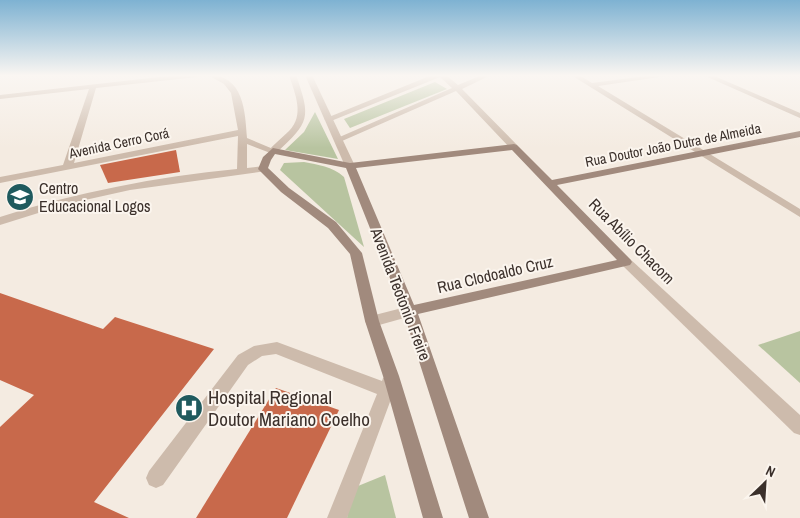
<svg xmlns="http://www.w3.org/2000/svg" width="800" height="518" font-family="'Archivo Narrow',sans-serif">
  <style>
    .green { fill: #b8c4a0 }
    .building { fill: #c8694b }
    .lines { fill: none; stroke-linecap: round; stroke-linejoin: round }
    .service { fill: #cdbbac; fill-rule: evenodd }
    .minor { fill: #cdbbac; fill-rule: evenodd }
    .tertiary { fill: #cdbbac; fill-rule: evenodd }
    .secondary { fill: #a18a7d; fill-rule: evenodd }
    .labels { text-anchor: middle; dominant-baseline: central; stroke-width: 4; stroke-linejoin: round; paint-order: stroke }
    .far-street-label { font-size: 14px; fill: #3b302b; stroke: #fbf5ee }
    .poi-label { font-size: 16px; fill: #3b302b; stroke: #fbf5ee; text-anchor: start }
    .street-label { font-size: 16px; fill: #3b302b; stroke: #fbf5ee }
    .near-poi-label { font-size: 19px; fill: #3b302b; stroke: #fbf5ee; text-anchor: start }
  </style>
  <rect width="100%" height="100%" fill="#f4ebe1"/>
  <g class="green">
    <path d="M435 82 447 89 350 128 344 119Z"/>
    <path d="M315 112 338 159 285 150 304 132Z"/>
    <path d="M304 162C318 165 332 166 344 177L364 247 280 170 284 163Z"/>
    <path d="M800 331V383L758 345Z"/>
    <path d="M385 475 396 518H347L349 506 358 486Z"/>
  </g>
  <g class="building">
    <path d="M176 150 180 172 108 183 100 165Z"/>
    <path d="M0 293 103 329 115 317 214 349 94 502 129 518H0V427L34 395 0 380Z"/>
    <path d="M276 388 339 410 287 518H196Z"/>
  </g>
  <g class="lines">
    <path class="service" d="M277 342 382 381 383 378 389 376 395 378 397 383 347 518H327L377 394 276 354 262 356 248 365 163 485 156 488 149 485 146 478 149 471 238 355 254 346Z"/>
    <g class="minor">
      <path d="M177 75H200L197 77 96 88 74 163 238 130 231 93 224 84 208 75C244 75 245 111 247 138L278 151 273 154 247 144V168L263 166 268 169 266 171 130 190 67 204 0 225V217C77 192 156 177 237 169L238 136 0 183V177L63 165 89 89 0 99V95Z"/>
      <path d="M432 75H446L458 85 482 75H491L462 89 517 145V149H511L456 91 342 141H336L335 139 452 88 440 77 331 121 324 119Z"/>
      <path d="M571 75H579L592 83 653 75H673L598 86 800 209V217Z"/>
      <path d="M703 75H712L800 113V118Z"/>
      <path d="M626 258 630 259 800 415V435L794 433 622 265 620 262Z"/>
      <path d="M410 306 415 307 417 311 415 315 372 327 367 325 365 321 367 317Z"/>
    </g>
    <g class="tertiary">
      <path d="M289 75H296C311 118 310 122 276 153L273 154 268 151C274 144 282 138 289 131 305 115 295 94 289 75Z"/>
      <path d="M305 75H312L355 166 353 168 350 169 345 166Z"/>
    </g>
    <path class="secondary" d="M800 131V137L557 185 630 259 632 262 630 265 418 314 489 518H469L403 311 346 168 275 154 271 160 268 168 289 188 336 222 362 253 379 321 399 376 443 518H423L383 376 365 321 350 254 328 228 281 192 258 169 263 157 273 148 350 163 514 144 517 145 552 180ZM512 150 617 260 414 305 356 168Z"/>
  </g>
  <linearGradient id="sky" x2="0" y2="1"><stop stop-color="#7eb2d2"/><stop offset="0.51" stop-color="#faf6f2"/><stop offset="1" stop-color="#faf6f2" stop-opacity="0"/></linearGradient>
  <rect width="800" height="148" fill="url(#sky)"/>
  <defs>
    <g id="school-disc" transform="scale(1.4375)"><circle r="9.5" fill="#1f5a5e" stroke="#fbf5ee"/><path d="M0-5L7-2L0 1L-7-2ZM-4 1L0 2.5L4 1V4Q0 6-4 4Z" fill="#fff"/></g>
    <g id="hospital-disc" transform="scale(1.4375)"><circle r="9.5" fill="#1f5a5e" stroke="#fbf5ee"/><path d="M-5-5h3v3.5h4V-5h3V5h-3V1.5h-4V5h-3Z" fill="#fff"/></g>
  </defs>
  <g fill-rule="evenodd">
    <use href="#school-disc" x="20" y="197"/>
    <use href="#hospital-disc" x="189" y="408"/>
  </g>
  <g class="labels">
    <g class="far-street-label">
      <text transform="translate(119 143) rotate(-12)">Avenida Cerro Corá</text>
      <text transform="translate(673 145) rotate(-11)">Rua Doutor João Dutra de Almeida</text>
    </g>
    <g class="poi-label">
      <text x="39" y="188">Centro<tspan x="39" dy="18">Educacional Logos</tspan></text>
    </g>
    <g class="street-label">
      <text transform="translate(632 241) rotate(45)">Rua Abílio Chacom</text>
      <text transform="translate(495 274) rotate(-13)">Rua Clodoaldo Cruz</text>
      <text transform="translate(401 294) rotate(69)">Avenida Teotonio Freire</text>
    </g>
    <g class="near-poi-label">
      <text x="208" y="397">Hospital Regional<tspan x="208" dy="22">Doutor Mariano Coelho</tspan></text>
    </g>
  </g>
  <g transform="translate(765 483) rotate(25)" stroke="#fbf5ee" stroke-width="4" paint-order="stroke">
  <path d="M0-4L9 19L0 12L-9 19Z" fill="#3b302b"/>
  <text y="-8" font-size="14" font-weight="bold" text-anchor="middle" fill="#3b302b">N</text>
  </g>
</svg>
